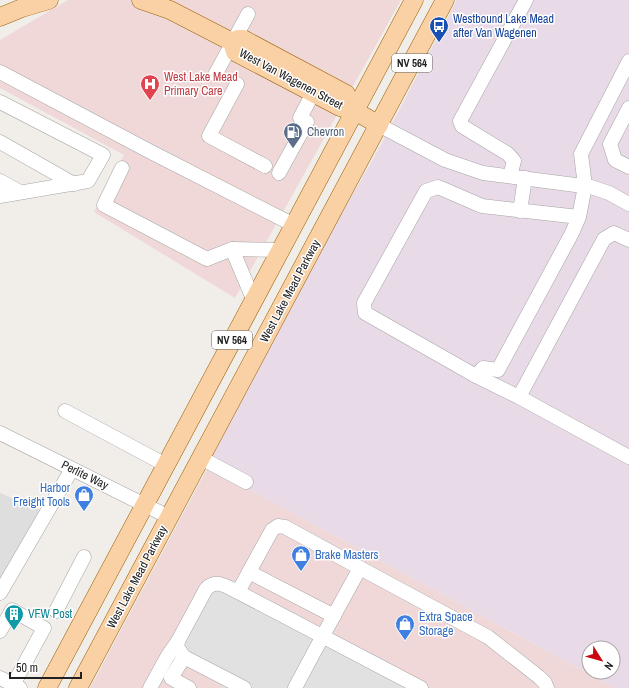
<svg xmlns="http://www.w3.org/2000/svg" width="629" height="688" font-family="'Archivo Narrow',sans-serif">
  <style>
    .residential { fill: #dfdede }
    .commercial { fill: #f0d8d8 }
    .industrial { fill: #e9dae7; fill-rule: evenodd }
    .parking { fill: #e1e1e1 }
    .lines { fill: none; stroke-linecap: round; stroke-linejoin: round }
    .minor-casing { stroke: #a5a5a5; stroke-width: 15 }
    .major-casing { stroke: #986105; stroke-width: 19 }
    .minor { stroke: #fff; stroke-width: 14 }
    .major { stroke: #f9d1a4; stroke-width: 18 }
    .labels { text-anchor: middle; dominant-baseline: central; stroke-width: 3; stroke-linejoin: round; paint-order: stroke }
    .shield { fill: #fff; stroke: #646464; stroke-width: 1 }
    .shield-label { font-size: 11px; font-weight: bold; fill: #212121 }
    .transit-label { font-size: 12px; fill: #164399; stroke: #fff; text-anchor: start }
    .health-label { font-size: 12px; fill: #be3a42; stroke: #fff; text-anchor: start }
    .street-label { font-size: 12px; fill: #212121; stroke: #fff }
    .service-label { font-size: 12px; fill: #4e5e75; stroke: #fff; text-anchor: start }
    .shop-label { font-size: 12px; fill: #366cbe; stroke: #fff; text-anchor: start }
    .culture-label { font-size: 12px; fill: #0d838f; stroke: #fff; text-anchor: start }
  </style>
  <rect width="100%" height="100%" fill="#f1ede8"/>
  <path class="residential" d="M0 493 47 513 0 593Z"/>
  <g class="commercial">
    <path d="M68 0H401L235 298 94 212 124 155 0 88V40Z"/>
    <path d="M208 467 615 688H90Z"/>
  </g>
  <path class="industrial" d="M457 0H629V688H615L199 462 377 152ZM589 648H613V672H589Z"/>
  <path class="parking" d="M210 584 420 688H221L226 679 191 660 178 641Z"/>
  <g class="lines">
    <g class="minor-casing">
      <g id="minor">
        <path d="M0 72 151 152 294 225"/>
        <path d="M215 75 248 14"/>
        <path d="M237 84 209 136 265 166"/>
        <path d="M0 102 103 155 88 181 0 196"/>
        <path d="M629 108 610 144 615 160 629 167"/>
        <path d="M300 118 313 93"/>
        <path d="M379 125 445 160 483 173 591 187 609 193 629 204"/>
        <path d="M0 142 74 184"/>
        <path d="M122 168 104 205 207 259 232 249"/>
        <path d="M279 173 307 122"/>
        <path d="M510 176 514 161 508 154 462 126 460 121 526 0"/>
        <path d="M0 181 20 192"/>
        <path d="M520 211 525 178"/>
        <path d="M579 217 482 206 438 187 426 191 364 303 365 313 476 376 483 368 498 370 572 233 579 217 585 186 581 154 629 61"/>
        <path d="M629 240 614 233 604 239 519 397 629 457"/>
        <path d="M254 301 232 249 281 250"/>
        <path d="M476 376 519 397"/>
        <path d="M65 411 166 465"/>
        <path d="M0 433 169 517"/>
        <path d="M201 458 246 482"/>
        <path d="M360 568 488 637 539 677 545 683 547 688"/>
        <path d="M249 572 334 616"/>
        <path d="M238 592C227 587 216 578 206 589L178 641 177 647 184 657 244 688"/>
        <path d="M0 593 72 469"/>
        <path d="M56 611 84 557"/>
        <path d="M0 631 12 610 44 628 13 685"/>
        <path d="M184 657 171 678 189 688"/>
        <path d="M0 678 20 688"/>
        <path d="M150 688 167 657 178 641"/>
        <path d="M295 688C316 648 338 608 360 568L285 527 278 526 272 530 238 592 421 688"/>
      </g>
    </g>
    <g class="major-casing">
      <g id="major">
        <path d="M141 0 170 10 232 42 235 52 340 107 355 111 379 125"/>
        <path d="M0 17 22 8 49 0"/>
        <path d="M232 42 238 39H243L346 94 355 111"/>
        <path d="M47 688 414 0"/>
        <path d="M78 688 445 0"/>
      </g>
    </g>
    <use href="#minor" class="minor"/>
    <use href="#major" class="major"/>
  </g>
  <defs>
    <g id="bus-pin" transform="scale(1)"><path d="M0 17L-7.5 6A9.5 9.5 0 1 1 7.5 6Z" fill="#1a4fb4" stroke="#fff"/><path d="M-5-6H5V4H4V6H2V4H-2V6H-4V4H-5ZM-3.5-4V0h7V-4ZM-3.5 1.2v1.5H-2V1.2ZM2 1.2v1.5H3.5V1.2Z" fill="#fff"/></g>
    <g id="hospital-pin" transform="scale(1)"><path d="M0 17L-7.5 6A9.5 9.5 0 1 1 7.5 6Z" fill="#e0444e" stroke="#fff"/><path d="M-5-5h3v3.5h4V-5h3V5h-3V1.5h-4V5h-3Z" fill="#fff"/></g>
    <g id="fuel-pin" transform="scale(1)"><path d="M0 17L-7.5 6A9.5 9.5 0 1 1 7.5 6Z" fill="#5c6f8a" stroke="#fff"/><path d="M-5.5-6h7V0h2V4h1.3V-2.5L3-4.5l.8-.8L6-3V5H2.5V1h-1V6h-7ZM-4.2-4.7v3.2H.2V-4.7Z" fill="#fff"/></g>
    <g id="shop-pin" transform="scale(1)"><path d="M0 17L-7.5 6A9.5 9.5 0 1 1 7.5 6Z" fill="#3f7fe0" stroke="#fff"/><path d="M-5-2.5h2.3a2.7 3.5 0 0 1 5.4 0H5L5.5 6h-11ZM-1.5-2.5h3a1.5 2.3 0 0 0-3 0Z" fill="#fff"/></g>
    <g id="building-pin" transform="scale(1)"><path d="M0 17L-7.5 6A9.5 9.5 0 1 1 7.5 6Z" fill="#0f9aa8" stroke="#fff"/><path d="M-4-6H4V6H1V3H-1V6H-4ZM-2.5-4.3h1.7v1.8h-1.7ZM.8-4.3h1.7v1.8H.8ZM-2.5-1h1.7V.8h-1.7ZM.8-1h1.7V.8H.8Z" fill="#fff"/></g>
  </defs>
  <g fill-rule="evenodd">
    <use href="#bus-pin" x="439" y="26"/>
    <use href="#hospital-pin" x="150" y="84"/>
    <use href="#fuel-pin" x="293" y="132"/>
    <use href="#shop-pin" x="84" y="495"/>
    <use href="#shop-pin" x="301" y="555"/>
    <use href="#building-pin" x="14" y="614"/>
    <use href="#shop-pin" x="405" y="624"/>
  </g>
  <g class="labels">
    <g class="shield">
      <rect x="392" y="54" width="40" height="18" rx="3"/>
      <rect x="212" y="331" width="40" height="18" rx="3"/>
    </g>
    <g class="shield-label">
      <text x="412" y="63">NV 564</text>
      <text x="232" y="340">NV 564</text>
    </g>
    <g class="transit-label">
      <text x="453" y="19">Westbound Lake Mead<tspan x="453" dy="14">after Van Wagenen</tspan></text>
    </g>
    <g class="health-label">
      <text x="164" y="77">West Lake Mead<tspan x="164" dy="14">Primary Care</tspan></text>
    </g>
    <g class="street-label">
      <text transform="translate(291 79) rotate(28)">West Van Wagenen Street</text>
      <text transform="translate(290 291) rotate(-62)">West Lake Mead Parkway</text>
      <text transform="translate(85 475) rotate(26)">Perlite Way</text>
      <text transform="translate(137 577) rotate(-62)">West Lake Mead Parkway</text>
    </g>
    <g class="service-label">
      <text x="307" y="132">Chevron</text>
    </g>
    <g class="shop-label">
      <text x="70" y="488" text-anchor="end">Harbor<tspan x="70" dy="14">Freight Tools</tspan></text>
      <text x="315" y="555">Brake Masters</text>
      <text x="419" y="617">Extra Space<tspan x="419" dy="14">Storage</tspan></text>
    </g>
    <g class="culture-label">
      <text x="28" y="614">VFW Post</text>
    </g>
  </g>
  <g transform="translate(601 660) rotate(127)"><circle r="19" fill="#ffffff" stroke="#a6a6a6"/>
  <path d="M0-3L7 15L0 10L-7 15Z" fill="#cb070f"/>
  <text y="-6" font-size="11" font-weight="bold" text-anchor="middle" fill="#212121">N</text>
  </g>
  <path d="M10 672v6h71v-6" fill="none" stroke="#212121" stroke-width="2"/>
  <text x="16" y="672" font-size="12" fill="#212121" stroke="#ffffff" stroke-width="3" paint-order="stroke">50 m</text>
</svg>
